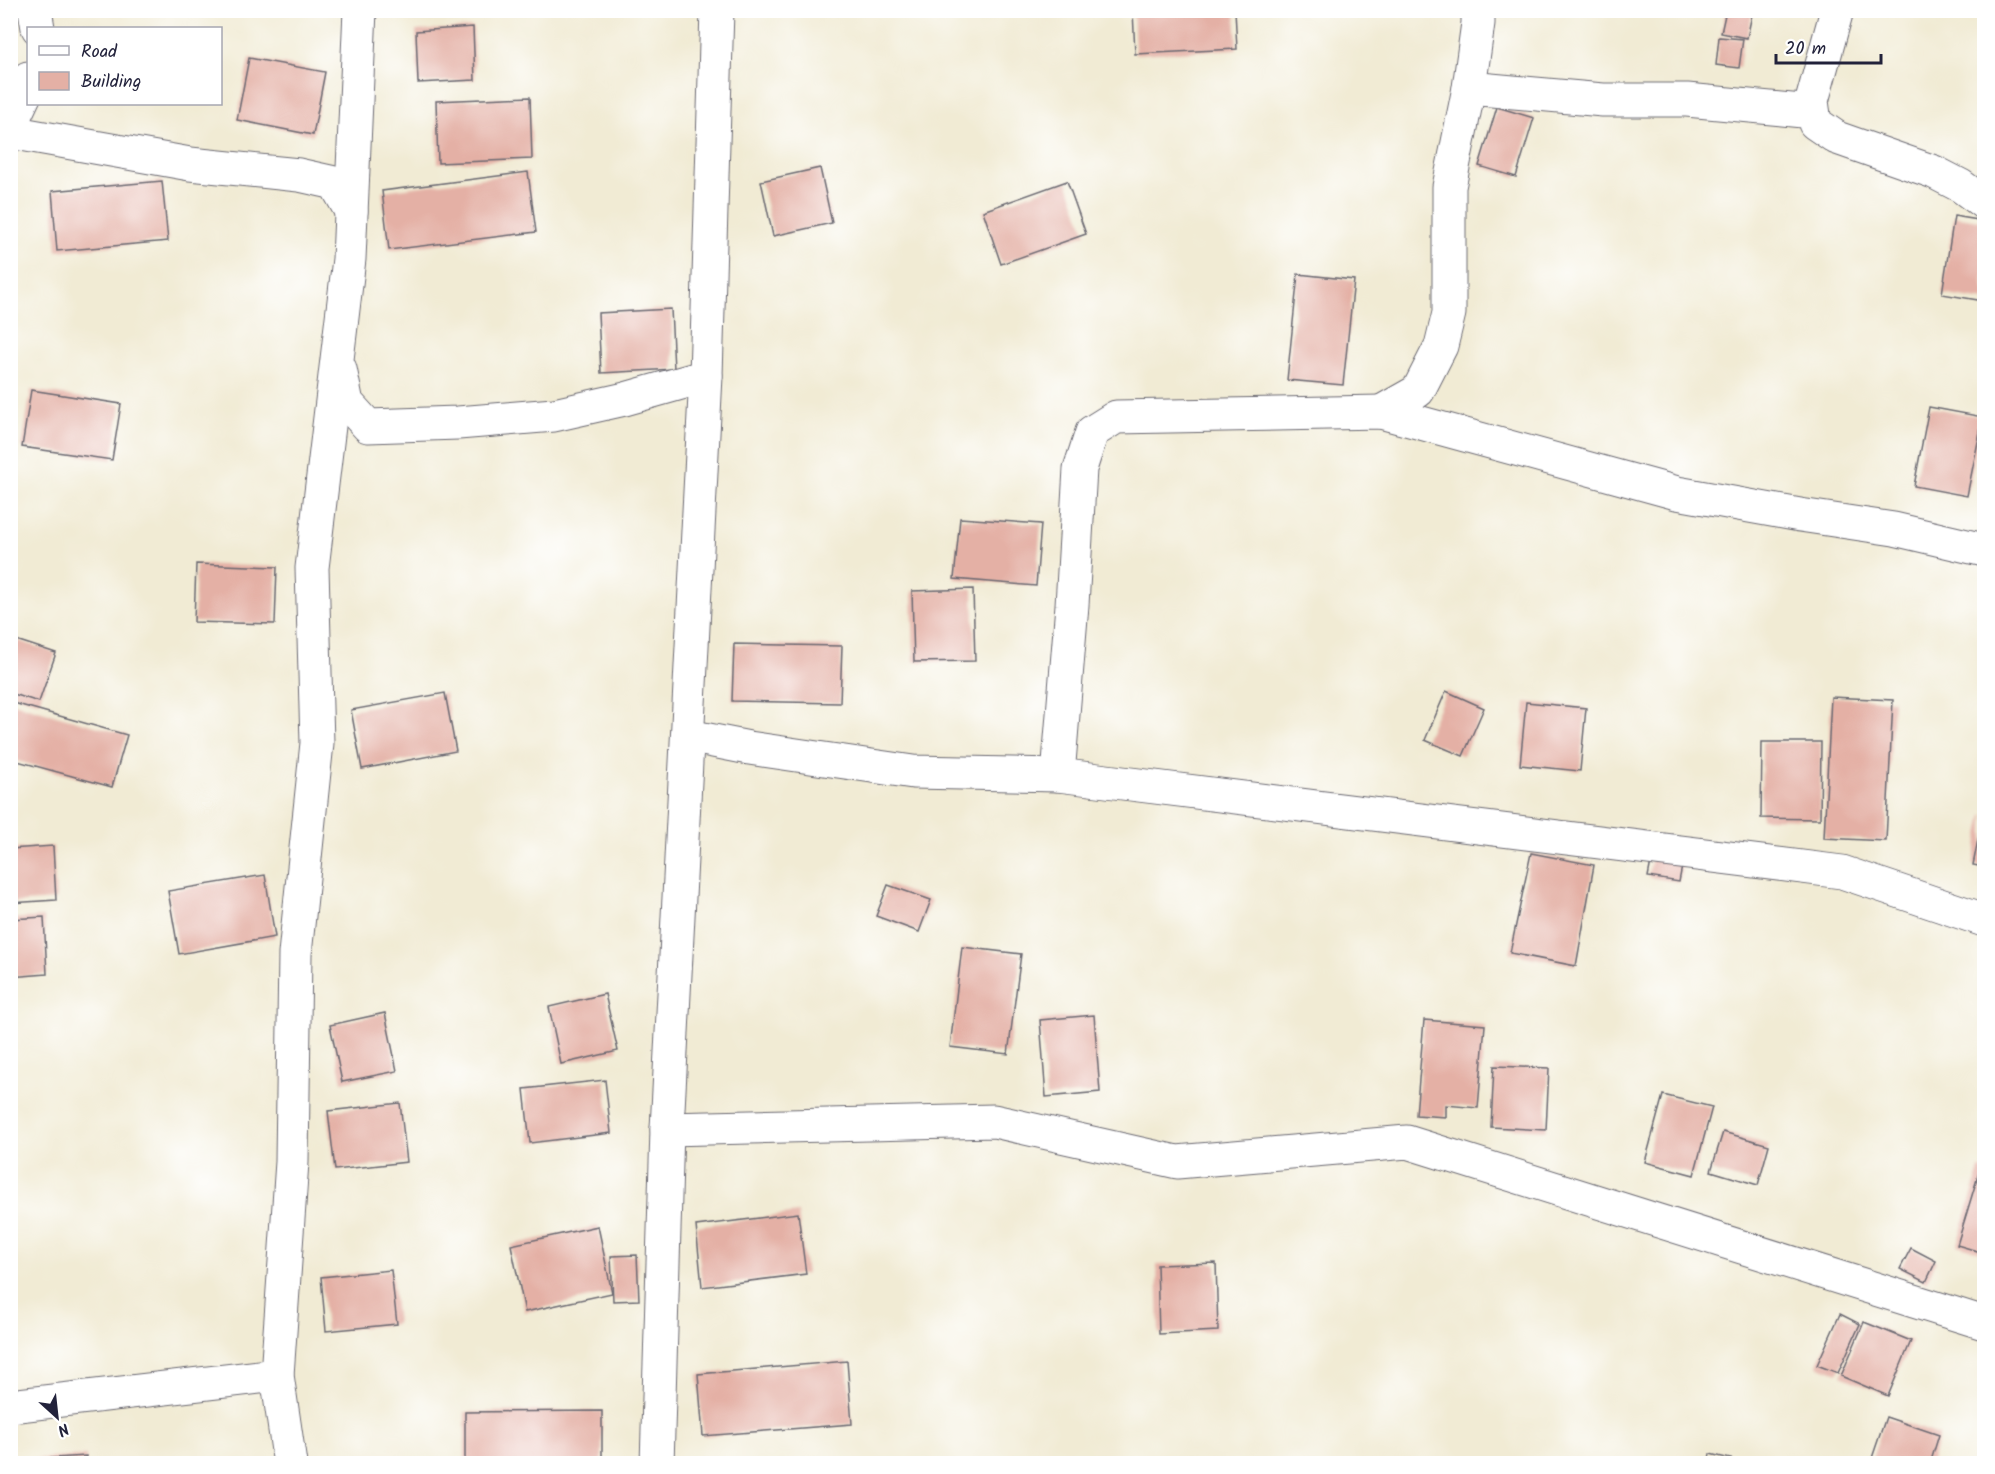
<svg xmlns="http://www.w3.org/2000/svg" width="1995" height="1474" font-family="Kalam,sans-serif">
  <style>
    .building { fill: #e4b0a5 }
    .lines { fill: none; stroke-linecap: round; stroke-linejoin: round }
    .minor-casing { stroke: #6a6871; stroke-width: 35 }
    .minor { stroke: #fff; stroke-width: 33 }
  </style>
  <rect width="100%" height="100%" fill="#fff"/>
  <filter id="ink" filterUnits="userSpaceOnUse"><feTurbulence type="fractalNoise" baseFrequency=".0167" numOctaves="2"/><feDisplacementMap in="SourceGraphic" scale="12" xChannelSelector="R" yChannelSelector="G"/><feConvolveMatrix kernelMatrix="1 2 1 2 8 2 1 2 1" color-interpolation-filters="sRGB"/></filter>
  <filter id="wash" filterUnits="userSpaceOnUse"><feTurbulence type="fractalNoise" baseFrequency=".008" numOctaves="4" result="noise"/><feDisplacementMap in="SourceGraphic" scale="24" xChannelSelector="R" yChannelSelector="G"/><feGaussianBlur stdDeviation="1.35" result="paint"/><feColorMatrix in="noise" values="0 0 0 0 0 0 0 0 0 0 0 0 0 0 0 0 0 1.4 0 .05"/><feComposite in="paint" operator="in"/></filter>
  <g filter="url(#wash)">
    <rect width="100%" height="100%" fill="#f1ebd4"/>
    <g id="blocks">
      <g class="building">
        <path d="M1133 10H1235L1237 49 1135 54Z"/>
        <path d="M1726 10H1753L1747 38 1721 33Z"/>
        <path d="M473 27 475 80 418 83 416 31Z"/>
        <path d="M1719 37 1743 39 1739 68 1716 65Z"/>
        <path d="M249 58 325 72 313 135 237 120Z"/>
        <path d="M530 97 532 159 438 163 436 101Z"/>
        <path d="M1497 107 1534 118 1516 177 1479 166Z"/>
        <path d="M820 168 832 223 773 236 761 181Z"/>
        <path d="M528 172 536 232 389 250 382 191Z"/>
        <path d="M162 181 168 241 57 251 52 191Z"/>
        <path d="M1067 181 1086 234 1001 264 983 211Z"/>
        <path d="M1954 216 1984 221V301L1942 294Z"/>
        <path d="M1298 274 1354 280 1343 385 1287 380Z"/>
        <path d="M671 309 674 369 601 373 598 313Z"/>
        <path d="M31 390 121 404 112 460 22 447Z"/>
        <path d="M1929 407 1983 417 1967 496 1914 486Z"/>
        <path d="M960 518 1041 524 1036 586 954 579Z"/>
        <path d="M196 564 277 567 275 624 194 622Z"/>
        <path d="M973 589 975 661 914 662 912 591Z"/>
        <path d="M10 638 56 653 39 702 10 693Z"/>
        <path d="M734 644 842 646 840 703 732 701Z"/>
        <path d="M1446 691 1484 708 1463 756 1425 740Z"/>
        <path d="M445 693 456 751 362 769 351 710Z"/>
        <path d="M1831 697 1893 700 1886 841 1824 838Z"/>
        <path d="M10 702 127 735 112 787 10 759Z"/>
        <path d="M1526 702 1586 708 1580 771 1520 765Z"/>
        <path d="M1762 742H1821L1820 819 1761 818Z"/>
        <path d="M1983 815H1984V867L1973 865Z"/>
        <path d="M53 846 56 900 10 903V849Z"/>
        <path d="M1531 853 1594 865 1576 966 1510 953Z"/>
        <path d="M1652 856 1683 861 1679 882 1648 877Z"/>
        <path d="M265 875 275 937 179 954 168 891Z"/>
        <path d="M888 885 931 900 919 932 876 916Z"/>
        <path d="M44 917 47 974 10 977V919Z"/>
        <path d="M962 947 1021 954 1008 1054 950 1047Z"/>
        <path d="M605 994 618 1051 561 1064 549 1007Z"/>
        <path d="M385 1013 397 1071 342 1082 330 1025Z"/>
        <path d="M1094 1015 1100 1092 1046 1097 1040 1020Z"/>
        <path d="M1424 1020 1485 1025 1478 1108 1446 1105V1117L1416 1115Z"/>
        <path d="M1494 1066 1549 1068 1546 1130 1491 1127Z"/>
        <path d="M605 1080 611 1133 530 1143 524 1089Z"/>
        <path d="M1663 1095 1712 1107 1694 1175 1645 1162Z"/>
        <path d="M400 1103 407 1162 335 1170 328 1111Z"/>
        <path d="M1723 1132 1769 1145 1758 1185 1711 1171Z"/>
        <path d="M1980 1169 1984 1170V1253L1957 1245Z"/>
        <path d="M798 1213 806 1274 702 1287 696 1226Z"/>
        <path d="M598 1226 612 1293 525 1312 511 1245Z"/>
        <path d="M1911 1248 1936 1261 1926 1282 1900 1269Z"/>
        <path d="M637 1255 639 1300 613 1301 611 1256Z"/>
        <path d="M1216 1263 1218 1331 1159 1334 1157 1265Z"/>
        <path d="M391 1270 397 1324 326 1331 321 1277Z"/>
        <path d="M1840 1314 1860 1324 1838 1373 1817 1365Z"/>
        <path d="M1864 1322 1911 1341 1888 1396 1841 1376Z"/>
        <path d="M847 1361 852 1424 703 1436 698 1374Z"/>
        <path d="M602 1411V1463L465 1464V1412Z"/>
        <path d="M1886 1417 1939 1435 1930 1464H1887L1872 1458Z"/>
        <path d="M1710 1454 1747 1463V1464H1708Z"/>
        <path d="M86 1456V1464H23V1460Z"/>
      </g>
    </g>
  </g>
  <g filter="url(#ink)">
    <use href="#blocks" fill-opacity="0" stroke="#6a6871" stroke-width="1.5"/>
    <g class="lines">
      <g class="minor-casing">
        <g id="minor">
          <path d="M35 10 38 28"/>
          <path d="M1837 10 1812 101 1815 123 1837 138 1934 172 1961 186 1984 203"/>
          <path d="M1469 88 1603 100H1687L1813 112"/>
          <path d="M10 126 26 92 28 78"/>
          <path d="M10 132 190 164 299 175 335 183 351 211"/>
          <path d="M340 369 347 403 368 426 458 423 554 415 625 399 706 376"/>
          <path d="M1381 412 1418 391 1441 346 1449 313V187L1469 88 1478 23V10"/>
          <path d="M688 736 749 748 913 772 1058 775 1842 872 1984 920"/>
          <path d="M1058 775 1072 605 1080 469 1092 432 1116 417 1381 412 1677 493 1800 515 1894 529 1984 550"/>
          <path d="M667 1129 994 1121 1177 1162 1407 1142 1984 1323"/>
          <path d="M10 1406 277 1375"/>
          <path d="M290 1464 277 1375 292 1162 295 954 317 743 312 568 349 259 360 10"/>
          <path d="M657 1464 667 1129 706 376 717 10"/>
        </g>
      </g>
      <use href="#minor" class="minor"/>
    </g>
  </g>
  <rect width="1995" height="1474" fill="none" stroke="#fff" stroke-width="36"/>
  <rect x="27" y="27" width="195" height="78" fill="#ffffff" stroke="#a7a7b1" stroke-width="1.5"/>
  <rect x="39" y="46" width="30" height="9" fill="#ffffff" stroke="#a7a7b1" stroke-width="1.5"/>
  <text x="81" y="57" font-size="18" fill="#22223b">Road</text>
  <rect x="39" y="72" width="30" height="18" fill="#e4b0a5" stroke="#a7a7b1" stroke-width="1.5"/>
  <text x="81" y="87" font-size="18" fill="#22223b">Building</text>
  <g transform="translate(57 1417) rotate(153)" stroke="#ffffff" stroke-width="4.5" paint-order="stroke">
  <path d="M0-4.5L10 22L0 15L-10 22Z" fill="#22223b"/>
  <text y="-9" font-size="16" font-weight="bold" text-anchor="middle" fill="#22223b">N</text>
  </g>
  <path d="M1776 54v9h105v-9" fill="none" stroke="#22223b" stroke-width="3"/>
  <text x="1785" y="54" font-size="18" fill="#22223b" stroke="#ffffff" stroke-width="4.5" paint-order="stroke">20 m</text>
</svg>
